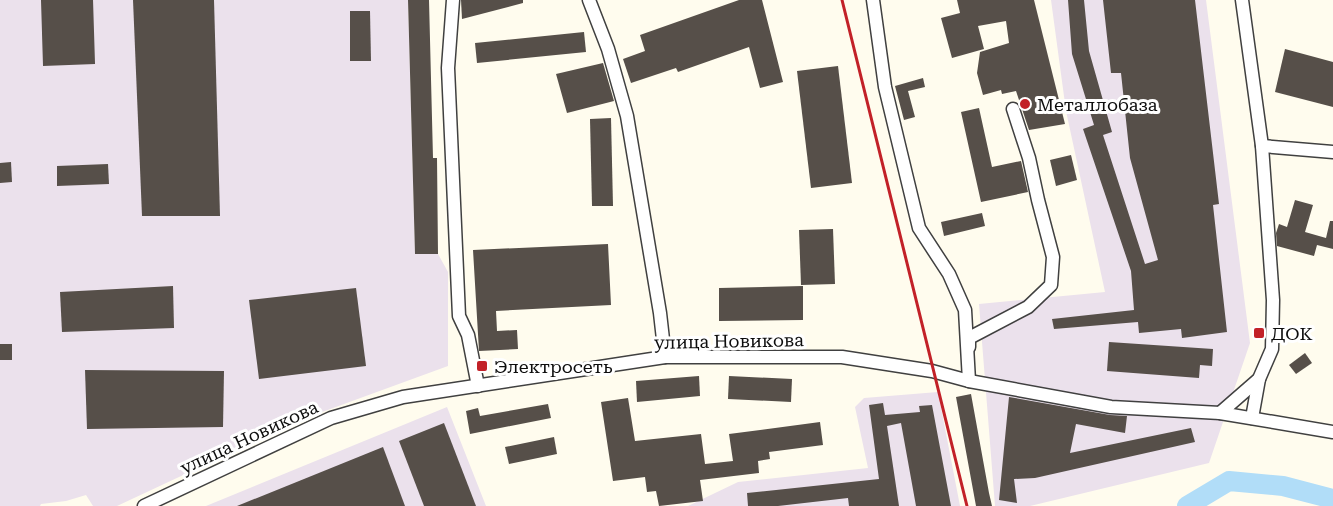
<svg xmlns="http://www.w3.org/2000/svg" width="1333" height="506" font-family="'Roboto Serif',serif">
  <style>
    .industrial { fill: #ebe1ec }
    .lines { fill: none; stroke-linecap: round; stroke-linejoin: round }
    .river { stroke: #b1ddf8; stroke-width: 20 }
    .building { fill: #564f49 }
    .minor-casing { stroke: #404040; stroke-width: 15 }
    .minor { stroke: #fff; stroke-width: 12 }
    .rail { stroke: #c22128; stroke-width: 3 }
    .poi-dot { fill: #c22128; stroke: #fff; stroke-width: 2 }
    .labels { text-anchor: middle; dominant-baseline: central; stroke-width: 6; stroke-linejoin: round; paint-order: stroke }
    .poi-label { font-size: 18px; fill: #0d0d0d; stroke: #fff; text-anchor: start }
    .street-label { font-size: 18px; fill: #0d0d0d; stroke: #fff }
  </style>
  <rect width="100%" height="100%" fill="#fffcee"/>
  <g class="industrial">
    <path d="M0 0H408L415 254H438L448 272V366L303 419 117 506H93L86 495 66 501 41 504 40 506H0Z"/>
    <path d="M1051 0H1206L1250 343 1209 463 1030 506H995L979 304 1105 292 1066 111Z"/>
    <path d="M938 392 960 506H688L738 482 868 468 855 407 864 398Z"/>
    <path d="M447 407 486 506H206Z"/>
  </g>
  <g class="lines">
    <path class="river" d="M1187 506 1229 481 1283 486 1333 499"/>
  </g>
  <g class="building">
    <path d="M41 0H93L95 64 43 66Z"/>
    <path d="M133 0H214L220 216H142Z"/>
    <path d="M408 0H429L433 158H437L438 254H415Z"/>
    <path d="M461 0H523V3L462 19Z"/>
    <path d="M739 0H762L783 82 760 88 749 47 678 72 676 68 631 83 623 59 645 51 640 35Z"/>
    <path d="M957 0H1034L1065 124 1029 130 1016 91 1002 94 1001 90 983 95 977 73 980 52 1009 43 1006 21 978 26 984 49 952 58 941 18 960 13Z"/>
    <path d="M1068 0H1084L1089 51 1112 132 1103 135 1145 264 1158 260 1130 158 1121 73H1111L1103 0H1195L1219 204 1213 205 1227 332 1182 338 1181 329 1139 333 1138 322 1054 329 1052 319 1134 310 1131 271 1083 129 1094 125 1072 54Z"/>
    <path d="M350 11H370L371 61H350Z"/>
    <path d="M584 32 586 52 477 63 475 43Z"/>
    <path d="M1285 49 1333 62V107L1275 92Z"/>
    <path d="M603 63 614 101 567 113 556 74Z"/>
    <path d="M838 66 852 183 811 188 797 71Z"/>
    <path d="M923 78 925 87 908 91 915 117 904 120 895 86Z"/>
    <path d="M979 108 992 167 1021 161 1028 192 981 202 961 112Z"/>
    <path d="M611 118 613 206H592L590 119Z"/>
    <path d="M1071 155 1077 180 1056 186 1050 160Z"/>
    <path d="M11 162 12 182 0 183V163Z"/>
    <path d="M108 164 109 184 57 186V166Z"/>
    <path d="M1295 200 1313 205 1305 232 1326 238 1330 221H1333V249L1317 245 1314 256 1277 246 1276 233 1279 224 1287 227Z"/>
    <path d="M982 213 985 226 944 236 941 222Z"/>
    <path d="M833 229 835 284 801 285 799 230Z"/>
    <path d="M608 244 611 305 496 311 497 331 517 330 518 349 479 351 473 250Z"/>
    <path d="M173 286 174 328 62 332 60 292Z"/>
    <path d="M803 286V320L719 321V288Z"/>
    <path d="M356 288 366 366 259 379 249 300Z"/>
    <path d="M1109 342 1213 349 1212 366 1200 365 1199 378 1107 371Z"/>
    <rect x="0" y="344" width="12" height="16"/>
    <path d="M1305 353 1312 363 1296 374 1289 365Z"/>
    <path d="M85 370 224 371 223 427 87 429Z"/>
    <path d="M699 376 700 396 637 402 636 381Z"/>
    <path d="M729 376 792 379 791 402 728 399Z"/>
    <path d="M971 394 989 493 992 506H976L956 397Z"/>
    <path d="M1009 397 1110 415 1127 416 1125 433 1076 424 1070 453 1191 428 1195 442 1035 478 1014 479 1017 503 999 500Z"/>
    <path d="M628 398 635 441 701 434 705 464 733 461 729 434 820 422 823 445 769 452 770 459 758 461 759 473 700 480 703 501 659 506 656 491 647 492 645 477 613 481 601 402Z"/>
    <path d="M883 403 885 415 920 412 919 406 932 405 951 506H916L901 423 887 426 899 506H849L848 498 778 506H748L747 493 879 479 869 405Z"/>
    <path d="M548 404 551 418 470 434 466 411 478 408 480 416Z"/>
    <path d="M444 423 476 506H424L399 441Z"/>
    <path d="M554 437 557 454 509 464 505 447Z"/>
    <path d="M383 447 405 506H237Z"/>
  </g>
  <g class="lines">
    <g class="minor-casing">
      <g id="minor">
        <path d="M453 0 448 68 459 316 468 335 478 386"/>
        <path d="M589 0 608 49 627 116 660 313 665 357"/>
        <path d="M873 0 885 87 919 228 949 274 965 310 969 381"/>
        <path d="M1262 146 1333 152"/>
        <path d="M969 347V338L1028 307 1051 285 1053 257 1038 200 1029 158 1013 109"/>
        <path d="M1220 413 1259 379 1272 349 1273 300 1262 146 1242 0"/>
        <path d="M1252 418 1259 379"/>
        <path d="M144 506 331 418 403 397 665 357H842L932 371 969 381 1111 407 1220 413 1333 432"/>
      </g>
    </g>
    <use href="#minor" class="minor"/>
    <path class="rail" d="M842 0 967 506"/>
  </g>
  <g class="poi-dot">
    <circle cx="1025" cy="104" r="6"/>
    <rect x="1253" y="327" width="12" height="12" rx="3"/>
    <rect x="476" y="360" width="12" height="12" rx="3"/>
  </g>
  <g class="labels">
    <g class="poi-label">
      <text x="1037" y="104">Металлобаза</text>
      <text x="1271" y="333">ДОК</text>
      <text x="494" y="366">Электросеть</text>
    </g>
    <g class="street-label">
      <text transform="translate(729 341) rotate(-1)">улица Новикова</text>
      <text transform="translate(249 437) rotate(-25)">улица Новикова</text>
    </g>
  </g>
</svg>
